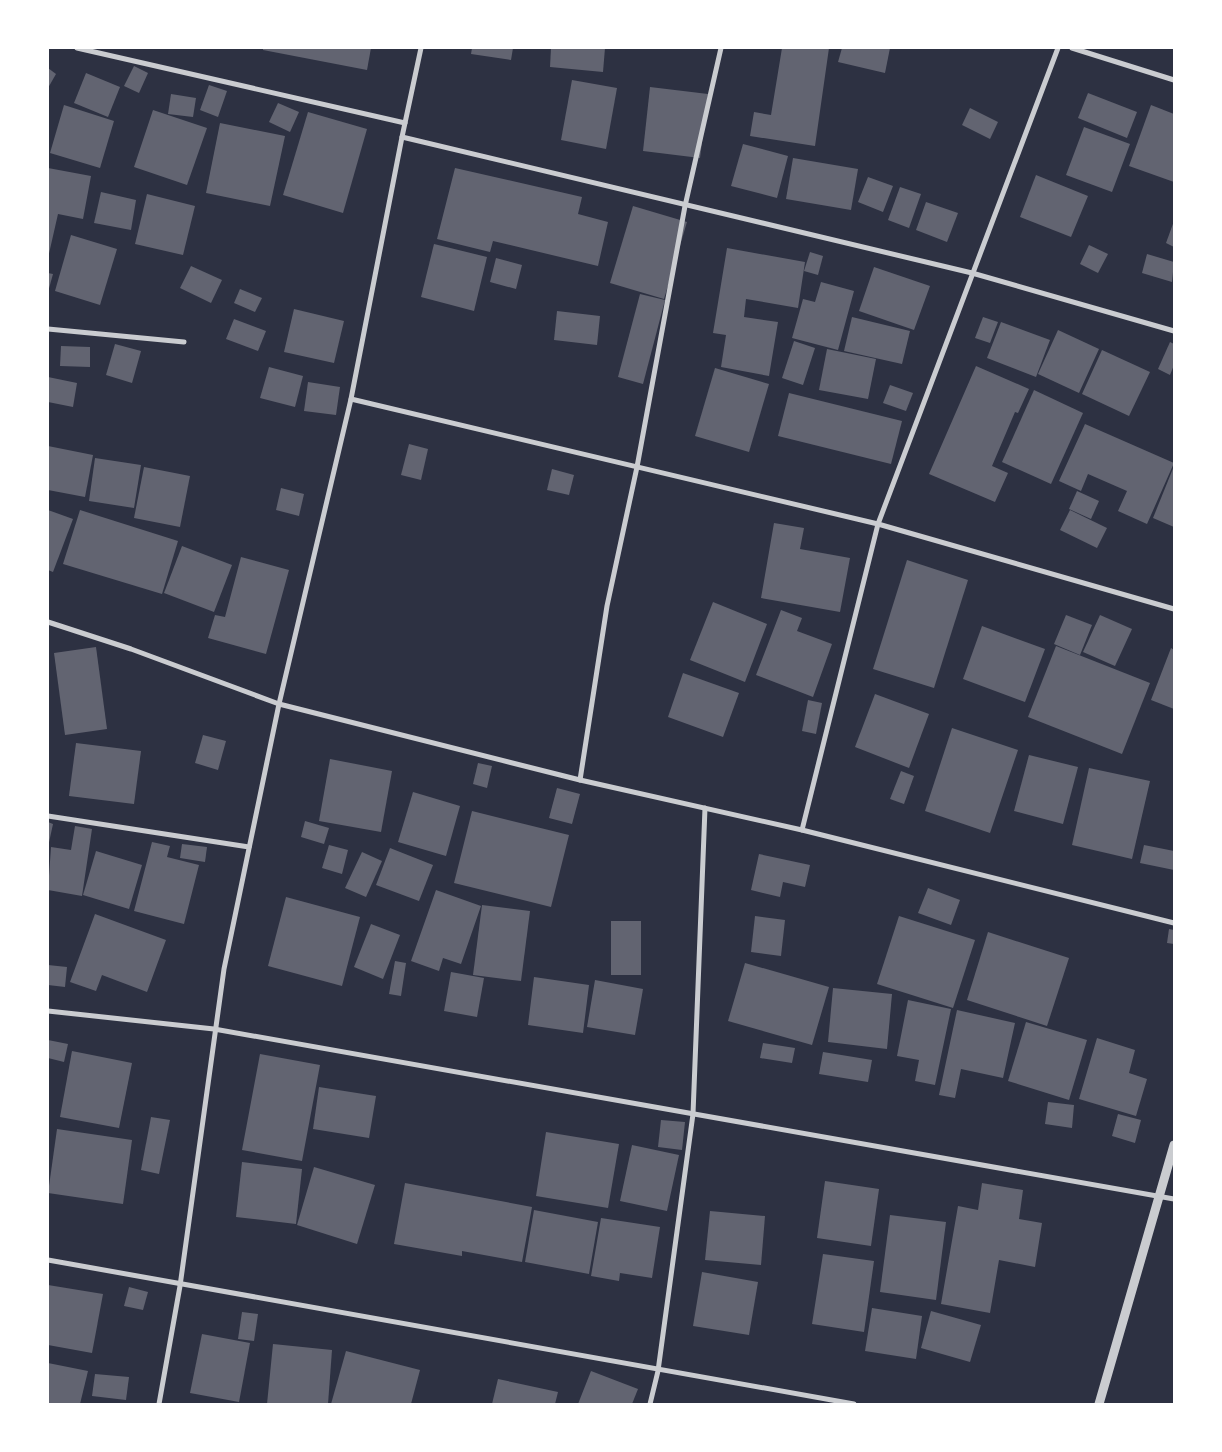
<svg xmlns="http://www.w3.org/2000/svg" width="1222" height="1452" font-family="Inter,sans-serif">
  <style>
    .building { fill: #626471 }
    .lines { fill: none; stroke-linecap: round; stroke-linejoin: round }
    .minor { stroke: #caccd0; stroke-width: 5 }
    .tertiary { stroke: #caccd0; stroke-width: 9 }
  </style>
  <rect width="100%" height="100%" fill="#2d3142"/>
  <g class="building">
    <path d="M263 48H371L367 70 263 50Z"/>
    <path d="M472 48H513L511 60 471 54Z"/>
    <path d="M551 48H605L603 72 550 67Z"/>
    <path d="M782 48H829L815 146 750 136 754 112 771 115Z"/>
    <path d="M842 48H890L885 73 838 62Z"/>
    <path d="M134 66 148 73 139 93 124 86Z"/>
    <path d="M48 68 56 74 48 88Z"/>
    <path d="M86 73 120 87 108 117 74 103Z"/>
    <path d="M572 80 617 88 606 149 561 140Z"/>
    <path d="M209 85 227 91 218 117 200 110Z"/>
    <path d="M650 87 708 94 700 158 643 151Z"/>
    <path d="M1088 93 1137 112 1127 138 1078 118Z"/>
    <path d="M171 94 196 98 193 117 168 114Z"/>
    <path d="M278 103 299 112 290 132 269 122Z"/>
    <path d="M64 105 114 121 100 168 50 153Z"/>
    <path d="M1151 105 1174 114V182L1129 166Z"/>
    <path d="M970 108 998 122 990 139 962 125Z"/>
    <path d="M153 110 207 128 187 185 134 167Z"/>
    <path d="M308 112 367 129 343 213 283 195Z"/>
    <path d="M220 123 285 136 270 206 206 193Z"/>
    <path d="M1084 127 1130 144 1112 192 1066 175Z"/>
    <path d="M743 144 788 156 777 198 731 186Z"/>
    <path d="M793 158 858 169 851 210 786 199Z"/>
    <path d="M48 168 91 176 83 219 58 214 48 258Z"/>
    <path d="M455 168 582 197 578 214 608 222 598 266 493 241 490 252 437 239Z"/>
    <path d="M1036 175 1088 196 1071 237 1020 217Z"/>
    <path d="M868 177 893 186 883 212 858 202Z"/>
    <path d="M900 187 921 194 909 228 888 220Z"/>
    <path d="M101 192 136 200 131 230 94 223Z"/>
    <path d="M147 194 195 206 183 255 135 244Z"/>
    <path d="M926 202 958 213 947 242 916 230Z"/>
    <path d="M633 206 687 222 664 299 610 283Z"/>
    <path d="M1174 221V247L1166 243Z"/>
    <path d="M71 235 117 249 100 305 55 291Z"/>
    <path d="M434 244 487 257 474 311 421 297Z"/>
    <path d="M1089 245 1108 254 1098 273 1080 264Z"/>
    <path d="M727 248 805 262 798 308 746 299 744 317 778 322 769 376 721 367 726 335 713 333Z"/>
    <path d="M810 252 823 256 818 275 804 271Z"/>
    <path d="M1147 254 1174 262 1172 282 1142 273Z"/>
    <path d="M496 258 522 265 516 289 490 282Z"/>
    <path d="M191 266 222 280 211 303 180 288Z"/>
    <path d="M874 267 930 286 914 330 859 311Z"/>
    <path d="M48 273 53 274 48 292Z"/>
    <path d="M821 282 854 291 838 350 792 338 803 299 815 302Z"/>
    <path d="M240 289 262 298 255 312 234 303Z"/>
    <path d="M640 294 665 300 643 384 618 377Z"/>
    <path d="M294 309 344 321 334 363 284 352Z"/>
    <path d="M557 311 600 316 597 345 554 340Z"/>
    <path d="M852 317 910 331 902 364 844 351Z"/>
    <path d="M983 317 998 322 990 343 975 338Z"/>
    <path d="M234 319 266 331 258 351 226 339Z"/>
    <path d="M1001 322 1050 340 1036 377 987 358Z"/>
    <path d="M1058 330 1099 349 1079 393 1038 374Z"/>
    <path d="M794 341 815 348 803 385 782 378Z"/>
    <path d="M1170 342 1174 344V365L1170 375 1158 369Z"/>
    <path d="M115 344 141 351 132 383 106 375Z"/>
    <path d="M61 346 90 347V367L60 366Z"/>
    <path d="M827 349 876 359 868 399 819 390Z"/>
    <path d="M1102 350 1150 372 1129 416 1082 394Z"/>
    <path d="M976 366 1029 389 1018 413 1015 412 992 466 1008 473 995 502 929 474Z"/>
    <path d="M269 367 303 376 295 407 260 398Z"/>
    <path d="M715 368 769 384 749 452 695 436Z"/>
    <path d="M48 377 77 383 73 407 48 402Z"/>
    <path d="M308 382 340 387 336 415 304 411Z"/>
    <path d="M890 385 913 393 906 411 883 403Z"/>
    <path d="M1034 390 1083 413 1051 484 1002 462Z"/>
    <path d="M789 393 902 421 891 464 778 436Z"/>
    <path d="M1085 424 1174 463 1147 524 1118 511 1127 491 1088 474 1081 491 1059 481Z"/>
    <path d="M409 444 428 449 421 480 401 475Z"/>
    <path d="M48 446 93 455 85 497 48 490Z"/>
    <path d="M95 458 141 465 134 508 89 501Z"/>
    <path d="M1174 466V527L1153 518Z"/>
    <path d="M144 467 190 476 180 527 134 518Z"/>
    <path d="M552 469 574 475 569 495 547 490Z"/>
    <path d="M281 488 304 494 299 516 276 510Z"/>
    <path d="M1077 491 1099 501 1091 519 1069 509Z"/>
    <path d="M48 510 73 519 53 572 48 570Z"/>
    <path d="M80 510 178 541 162 594 63 564Z"/>
    <path d="M1070 510 1107 528 1097 548 1060 530Z"/>
    <path d="M774 523 804 528 800 549 850 558 840 612 761 598Z"/>
    <path d="M182 546 232 565 214 612 164 593Z"/>
    <path d="M241 557 289 570 266 654 208 638 215 615 225 617Z"/>
    <path d="M907 560 968 580 934 688 873 669Z"/>
    <path d="M713 602 767 624 745 682 690 660Z"/>
    <path d="M781 610 802 618 797 631 832 644 813 697 756 675Z"/>
    <path d="M1066 615 1092 625 1080 655 1054 644Z"/>
    <path d="M1100 615 1132 629 1115 666 1083 652Z"/>
    <path d="M982 626 1045 649 1025 702 963 679Z"/>
    <path d="M1056 646 1150 683 1122 754 1028 717Z"/>
    <path d="M96 647 107 729 65 735 54 653Z"/>
    <path d="M1171 648 1174 650V709L1151 700Z"/>
    <path d="M683 673 739 693 723 737 668 717Z"/>
    <path d="M875 694 929 714 909 768 855 747Z"/>
    <path d="M808 700 822 703 816 734 802 731Z"/>
    <path d="M952 728 1018 750 990 833 925 811Z"/>
    <path d="M203 735 226 741 218 770 195 763Z"/>
    <path d="M76 743 141 751 134 804 69 796Z"/>
    <path d="M1029 755 1078 767 1063 824 1014 811Z"/>
    <path d="M330 759 392 771 381 832 319 821Z"/>
    <path d="M478 763 492 766 487 788 473 784Z"/>
    <path d="M1089 768 1150 781 1132 859 1072 845Z"/>
    <path d="M901 771 914 776 904 804 890 799Z"/>
    <path d="M557 788 580 794 572 824 549 818Z"/>
    <path d="M413 792 460 806 446 856 398 842Z"/>
    <path d="M472 811 569 835 551 907 454 883Z"/>
    <path d="M305 821 329 828 324 844 301 837Z"/>
    <path d="M48 822 53 824 48 847Z"/>
    <path d="M75 826 92 829 82 896 48 890 51 847 71 850Z"/>
    <path d="M152 842 170 846 167 857 199 865 184 924 134 911Z"/>
    <path d="M182 844 207 847 205 862 180 858Z"/>
    <path d="M329 845 348 850 342 874 322 868Z"/>
    <path d="M1144 845 1174 851V870L1140 863Z"/>
    <path d="M390 848 433 865 419 901 376 885Z"/>
    <path d="M96 851 142 865 129 909 83 895Z"/>
    <path d="M362 852 382 861 366 897 345 888Z"/>
    <path d="M759 854 810 865 805 887 783 882 780 897 751 890Z"/>
    <path d="M928 888 960 900 951 925 918 913Z"/>
    <path d="M436 890 481 906 461 964 443 958 439 971 411 961Z"/>
    <path d="M286 897 360 917 342 986 268 966Z"/>
    <path d="M482 905 530 911 521 981 473 975Z"/>
    <path d="M95 914 166 940 147 992 102 975 96 991 70 982Z"/>
    <path d="M755 916 785 920 781 956 751 952Z"/>
    <path d="M899 916 975 940 953 1008 877 984Z"/>
    <rect x="611" y="921" width="30" height="54"/>
    <path d="M371 924 400 935 383 979 354 967Z"/>
    <path d="M1169 929 1174 930V944L1167 943Z"/>
    <path d="M988 932 1069 958 1047 1026 967 1000Z"/>
    <path d="M395 961 406 963 401 996 389 994Z"/>
    <path d="M745 963 829 987 812 1045 728 1021Z"/>
    <path d="M48 965 67 967 65 987 48 985Z"/>
    <path d="M451 972 484 978 477 1017 444 1011Z"/>
    <path d="M534 977 589 985 583 1033 528 1025Z"/>
    <path d="M595 980 643 989 635 1035 587 1027Z"/>
    <path d="M833 988 892 994 887 1049 828 1042Z"/>
    <path d="M908 1000 951 1009 935 1085 915 1081 919 1060 897 1056Z"/>
    <path d="M957 1010 1015 1023 1003 1078 961 1069 955 1098 939 1095Z"/>
    <path d="M1026 1022 1087 1040 1069 1100 1008 1081Z"/>
    <path d="M1097 1038 1135 1050 1129 1073 1147 1079 1136 1116 1079 1099Z"/>
    <path d="M48 1040 68 1044 64 1062 48 1058Z"/>
    <path d="M763 1043 795 1048 792 1063 760 1058Z"/>
    <path d="M72 1051 132 1063 119 1128 60 1117Z"/>
    <path d="M823 1052 872 1060 868 1082 819 1074Z"/>
    <path d="M260 1054 320 1065 302 1161 242 1150Z"/>
    <path d="M319 1087 376 1096 369 1138 313 1129Z"/>
    <path d="M1048 1102 1074 1105 1072 1128 1045 1124Z"/>
    <path d="M1118 1114 1141 1120 1135 1143 1112 1136Z"/>
    <path d="M151 1117 170 1120 159 1174 141 1170Z"/>
    <path d="M661 1120 685 1122 682 1150 658 1147Z"/>
    <path d="M57 1129 132 1140 123 1204 48 1193Z"/>
    <path d="M546 1132 619 1144 608 1208 536 1196Z"/>
    <path d="M632 1145 679 1155 667 1211 620 1201Z"/>
    <path d="M242 1162 302 1169 296 1224 236 1217Z"/>
    <path d="M314 1167 375 1185 357 1244 297 1225Z"/>
    <path d="M825 1181 879 1189 871 1246 817 1238Z"/>
    <path d="M405 1183 532 1207 522 1262 462 1251V1256L394 1244Z"/>
    <path d="M982 1183 1023 1190 1019 1219 1042 1223 1035 1267 999 1260 990 1313 941 1304 958 1206 978 1210Z"/>
    <path d="M534 1210 598 1222 589 1274 525 1262Z"/>
    <path d="M710 1211 765 1216 761 1265 705 1260Z"/>
    <path d="M890 1215 946 1222 936 1300 880 1292Z"/>
    <path d="M601 1218 660 1227 652 1278 620 1273 619 1281 591 1276Z"/>
    <path d="M823 1254 874 1261 864 1332 812 1324Z"/>
    <path d="M702 1272 758 1282 749 1335 693 1326Z"/>
    <path d="M48 1285 103 1294 92 1353 48 1345Z"/>
    <path d="M129 1287 148 1292 143 1310 124 1306Z"/>
    <path d="M872 1308 922 1316 916 1359 865 1351Z"/>
    <path d="M931 1311 981 1325 970 1362 921 1348Z"/>
    <path d="M242 1312 258 1314 254 1341 238 1339Z"/>
    <path d="M202 1334 250 1343 239 1402 190 1393Z"/>
    <path d="M273 1344 332 1350 328 1404H267Z"/>
    <path d="M346 1351 420 1370 411 1404H331Z"/>
    <path d="M48 1363 88 1371 80 1404H48Z"/>
    <path d="M591 1371 638 1389 632 1404H578Z"/>
    <path d="M95 1374 129 1377 126 1400 92 1396Z"/>
    <path d="M498 1379 558 1392 555 1404H492Z"/>
  </g>
  <g class="lines">
    <g class="minor">
      <path d="M77 48 405 123"/>
      <path d="M1072 48 1174 80"/>
      <path d="M402 137 972 273 1174 331"/>
      <path d="M48 329 184 342"/>
      <path d="M351 399 878 524 1174 609"/>
      <path d="M48 622 131 649 279 704 580 780 802 830 1174 923"/>
      <path d="M580 780 607 606 637 467 685 206 721 48"/>
      <path d="M48 816 249 847"/>
      <path d="M802 830 878 524 1058 48"/>
      <path d="M48 1011 214 1029 1174 1199"/>
      <path d="M48 1260 854 1404"/>
      <path d="M159 1404 180 1286 224 969 279 704 351 399 402 137 421 48"/>
      <path d="M650 1404 658 1371 693 1114 705 808"/>
    </g>
    <path class="tertiary" d="M1099 1404 1174 1145"/>
  </g>
  <rect width="1222" height="1452" fill="none" stroke="#ffffff" stroke-width="98"/>
</svg>
